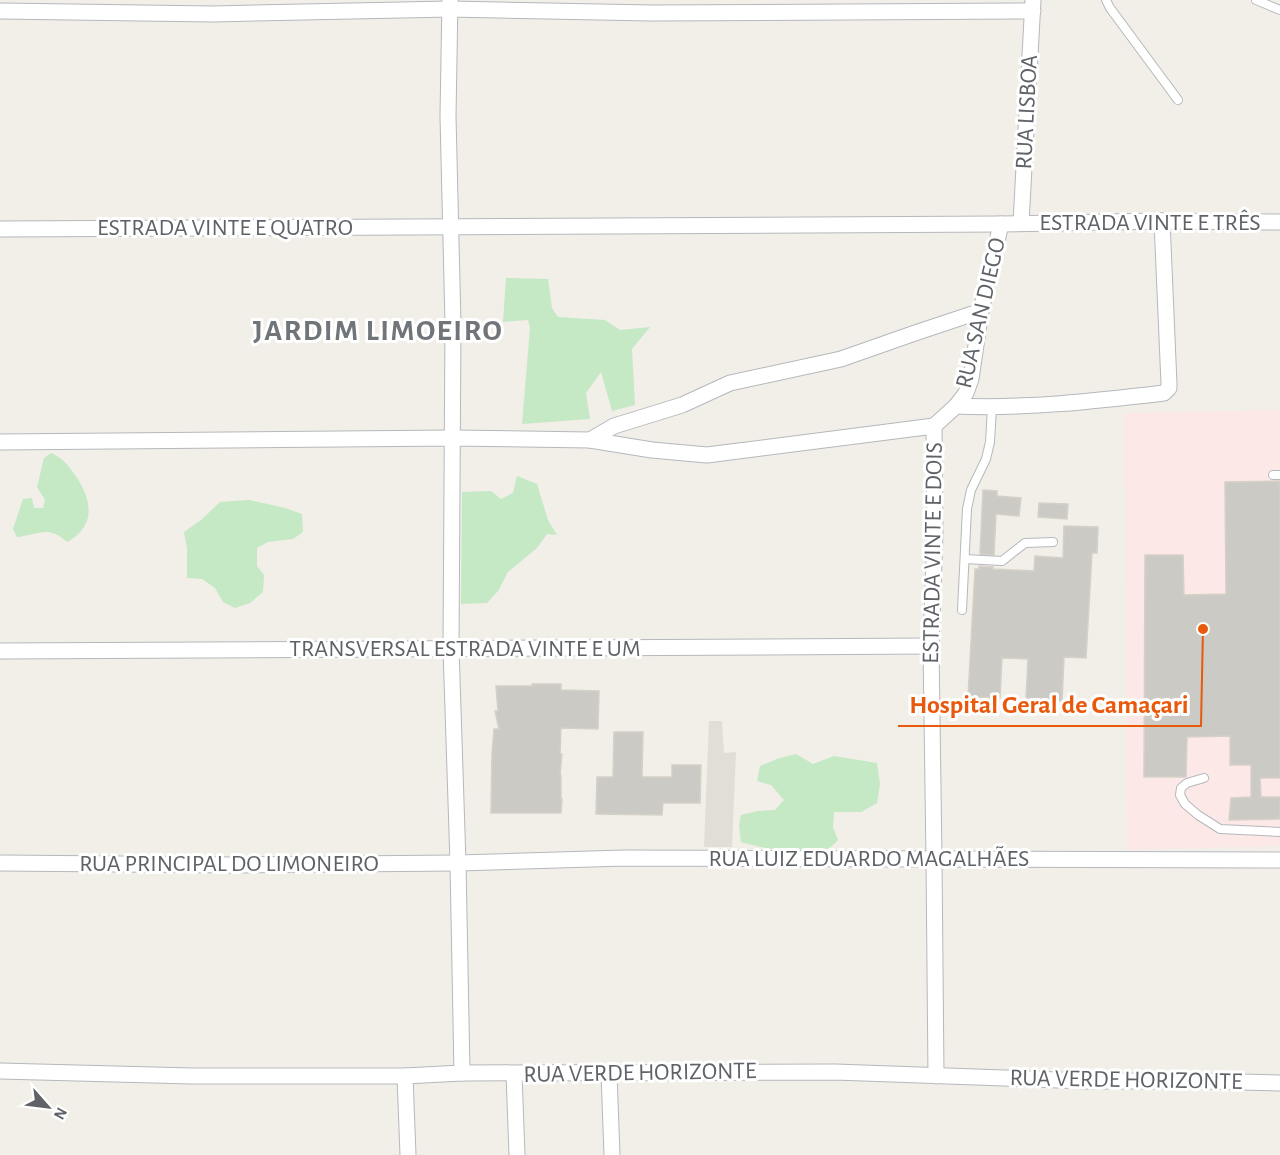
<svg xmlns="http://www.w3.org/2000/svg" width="1280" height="1155" font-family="'Alegreya Sans',sans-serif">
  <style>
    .education { fill: #e1ded6 }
    .medical { fill: #fce8e6 }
    .green { fill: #c5e8c5 }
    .building { fill: #cccac5; stroke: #d6d1c6; stroke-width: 1.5 }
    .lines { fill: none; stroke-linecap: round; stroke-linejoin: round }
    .service-casing { stroke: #b5b8bc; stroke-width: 10 }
    .minor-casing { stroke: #b5b8bc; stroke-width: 17 }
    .service { stroke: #fff; stroke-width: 8 }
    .minor { stroke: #fff; stroke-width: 15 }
    .labels { text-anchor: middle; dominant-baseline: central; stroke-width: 6; stroke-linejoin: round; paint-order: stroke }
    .street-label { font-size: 24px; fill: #5f6368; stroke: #fff }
    .district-label { font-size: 30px; font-weight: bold; letter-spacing: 1.5px; fill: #70757a; stroke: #fff }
    .leader { fill: none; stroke: #e8590c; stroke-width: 2 }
    .callout-dot { fill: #e8590c; stroke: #fff; stroke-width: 2 }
    .callout-label { font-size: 26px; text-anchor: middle; font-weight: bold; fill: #e8590c; stroke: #fff; stroke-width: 6; stroke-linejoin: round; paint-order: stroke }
  </style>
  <rect width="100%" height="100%" fill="#f1efe8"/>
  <path class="education" d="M709 721H722L724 753 736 752 732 847H704Z"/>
  <path class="medical" d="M1280 410V846L1127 850 1125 413Z"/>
  <g class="green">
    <path d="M506 278 548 279 552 308 558 317 605 320 620 330 650 327 632 349 635 405 612 411 601 372 586 393 590 419 522 424 530 328 528 320 503 322Z"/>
    <path d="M51 453C63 458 68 465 75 475 92 499 97 526 67 542 49 525 40 534 17 537L13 529 23 499 32 498 34 508H43L45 500 37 487 44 458Z"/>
    <path d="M517 476 537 484 548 520 557 535 547 534 537 548 508 572 498 591 487 603 461 604 462 492 491 491 501 499 513 493Z"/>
    <path d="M249 500 285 508 302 514 303 532 293 539 268 542 257 548V566L264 575 263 592 250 603 235 608 223 602 215 588 202 579 187 578V548L184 532 201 520 220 502Z"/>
    <path d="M796 754 813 764 834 756 877 763 880 784 877 803 861 812H834L833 827 838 840C835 843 831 848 827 849 808 857 760 848 741 842L739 826 741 815 758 811 775 810 784 800 771 785 757 781 760 766 777 759Z"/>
  </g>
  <g class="building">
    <path d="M1280 481V778H1260L1261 797H1280V819L1229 820 1231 798 1251 797V765H1230V736L1187 737 1186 777H1144L1145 555H1183L1184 595 1226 594 1225 482Z"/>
    <path d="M983 490 997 491V496L1021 498 1019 516 996 514 994 555 980 554Z"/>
    <path d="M1039 503 1068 504 1067 519 1038 517Z"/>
    <path d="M1064 526 1098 527 1097 553H1092L1086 658 1064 657 1062 701 1026 699 1028 659 1002 658 1000 698 968 697 975 569H979V566L993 567V569L1034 571 1035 556 1063 558Z"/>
    <path d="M532 684H561V690L599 691 598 729 561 728 560 754H562L560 775H561V799H562L561 813H491L492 753 494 729H499L495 711H498L496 686H532Z"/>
    <path d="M614 732H643L642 777H672V765H701L700 803H663L662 815 596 814 597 777H613Z"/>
  </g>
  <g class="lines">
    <g class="service-casing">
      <g id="service">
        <path d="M1106 0 1110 8 1178 100"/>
        <path d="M1256 0 1280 10"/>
        <path d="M1273 475H1280"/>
        <path d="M965 559 1002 561 1025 543 1053 542"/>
        <path d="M962 610 967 509 971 490 986 459 990 442 992 407"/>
        <path d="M1204 778 1187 783 1181 788 1180 795 1185 804 1198 815 1220 829 1280 832"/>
      </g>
    </g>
    <g class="minor-casing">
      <g id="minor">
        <path d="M450 0 448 116 453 324 451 648 458 863 462 1073"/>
        <path d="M0 11 212 14 450 9 651 13 1033 11"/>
        <path d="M1021 223 1033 0"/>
        <path d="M0 229 1001 224 1162 221 1280 222"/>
        <path d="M956 406C1025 409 1096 401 1164 393L1169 388V384L1162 221"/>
        <path d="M934 426 935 533 931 646 934 859 936 1076"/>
        <path d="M934 426 956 406 966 393 971 379 981 311 1001 224"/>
        <path d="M590 440 614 426 682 405 730 383 841 359 915 333 981 311"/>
        <path d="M0 442 453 438 590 440 652 450 707 455 934 426"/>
        <path d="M0 651 931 646"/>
        <path d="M0 863 235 865 458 863 624 858 1280 860"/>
        <path d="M0 1071 192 1076H405L462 1073 835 1072 1087 1081H1201L1280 1083"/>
        <path d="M609 1073 612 1155"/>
        <path d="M514 1074 517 1155"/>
        <path d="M405 1076 408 1155"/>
      </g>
    </g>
    <use href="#service" class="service"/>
    <use href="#minor" class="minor"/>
  </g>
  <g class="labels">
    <g class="street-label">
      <text transform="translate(1027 112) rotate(-87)">RUA LISBOA</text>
      <text x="1150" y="223">ESTRADA VINTE E TRÊS</text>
      <text x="225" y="228">ESTRADA VINTE E QUATRO</text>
      <text transform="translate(981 313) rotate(-77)">RUA SAN DIEGO</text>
      <text transform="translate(933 553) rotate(-89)">ESTRADA VINTE E DOIS</text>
      <text x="465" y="649">TRANSVERSAL ESTRADA VINTE E UM</text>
      <text x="869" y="859">RUA LUIZ EDUARDO MAGALHÃES</text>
      <text x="229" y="864">RUA PRINCIPAL DO LIMONEIRO</text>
      <text transform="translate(640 1073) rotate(-1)">RUA VERDE HORIZONTE</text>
      <text transform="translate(1126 1080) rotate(1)">RUA VERDE HORIZONTE</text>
    </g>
    <g class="district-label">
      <text x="378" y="331">JARDIM LIMOEIRO</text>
    </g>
  </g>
  <path class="leader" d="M1203 629L1201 726H898"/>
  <circle class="callout-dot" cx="1203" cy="629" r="6"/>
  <g class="callout-label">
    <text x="1049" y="713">Hospital Geral de Camaçari</text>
  </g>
  <g transform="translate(48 1107) rotate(118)" stroke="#ffffff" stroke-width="4.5" paint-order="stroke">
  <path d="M0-4.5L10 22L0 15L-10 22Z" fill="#5f6368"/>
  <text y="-9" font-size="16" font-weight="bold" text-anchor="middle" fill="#5f6368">N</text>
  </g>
</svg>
